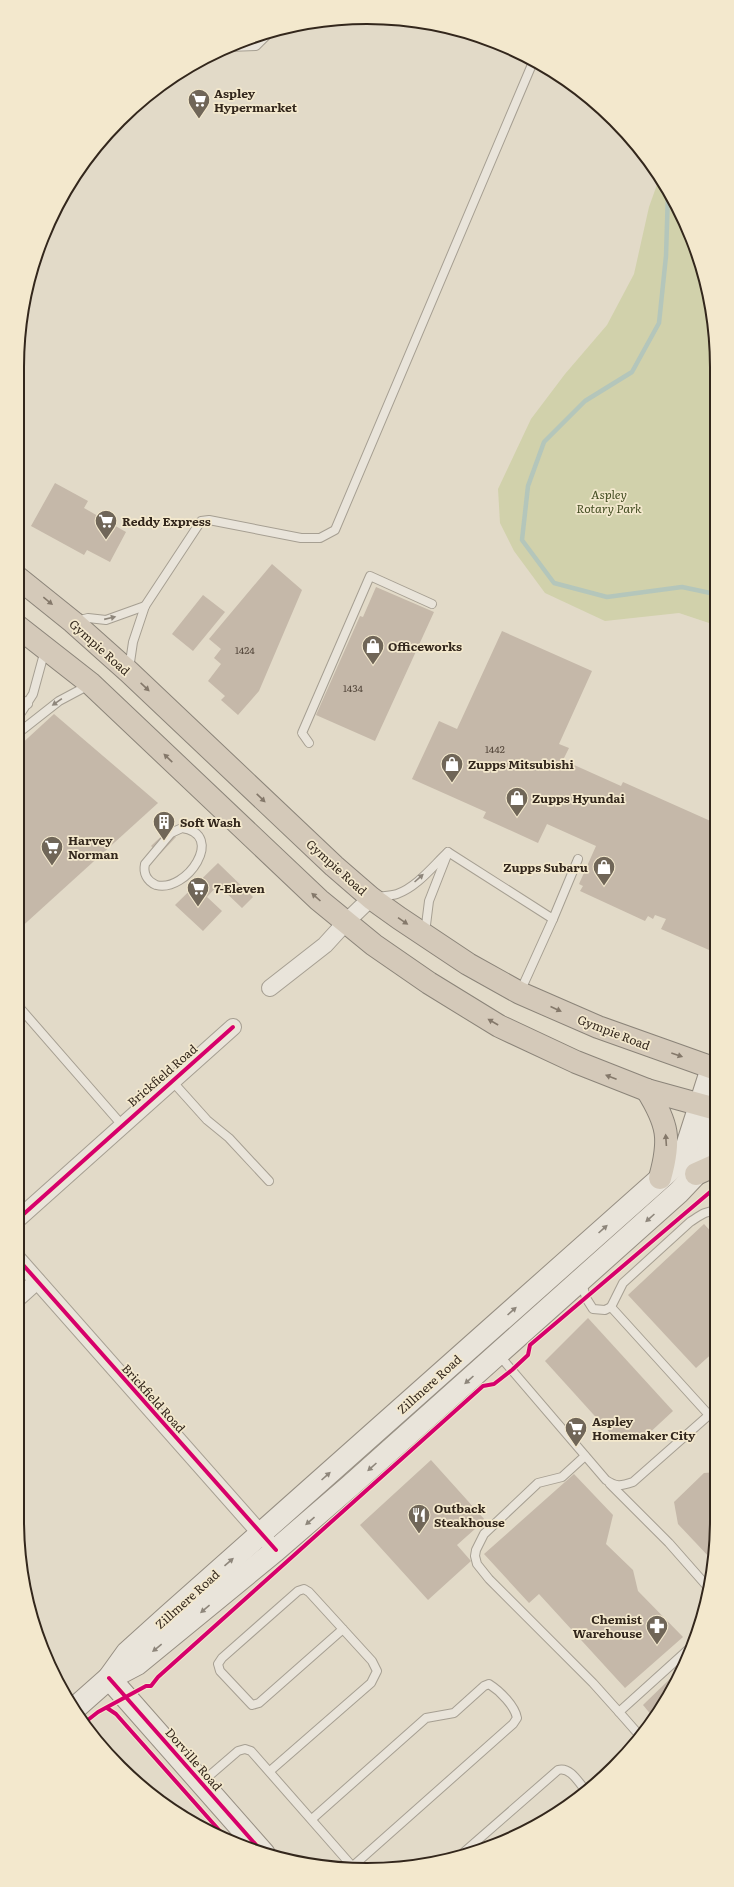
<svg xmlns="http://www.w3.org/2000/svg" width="734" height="1887" font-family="Literata,serif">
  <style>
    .green { fill: #d1d1ab }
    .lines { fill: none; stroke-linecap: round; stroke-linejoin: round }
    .stream { stroke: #b4c6bb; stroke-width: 4.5 }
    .building { fill: #c5b8a9 }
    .lane-casing { stroke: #a69f92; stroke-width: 10 }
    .street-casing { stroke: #a69f92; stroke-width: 18 }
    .secondary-casing { stroke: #968e82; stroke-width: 24 }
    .highway-casing { stroke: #8b8479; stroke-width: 24 }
    .lane { stroke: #e9e4da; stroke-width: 8 }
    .street { stroke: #e9e4da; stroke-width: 16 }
    .secondary { stroke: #e9e4da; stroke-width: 22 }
    .highway { stroke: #d4c9b9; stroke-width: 22 }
    .cycleway-casing { stroke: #f3e8cd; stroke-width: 6 }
    .cycleway { stroke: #d6006c; stroke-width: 4 }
    .oneway { fill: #84786a }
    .oneway2 { fill: #8e867b }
    .labels { text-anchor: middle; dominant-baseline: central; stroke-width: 3.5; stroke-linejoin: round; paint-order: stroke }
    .number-label { font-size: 10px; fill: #584b3f }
    .poi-label { font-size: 12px; font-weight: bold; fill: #33271c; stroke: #f3e8cd; text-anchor: start }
    .park-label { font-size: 12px; font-style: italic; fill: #444e23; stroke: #f3e8cd }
    .street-label { font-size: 12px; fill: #33271c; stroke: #f3e8cd }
    .rim { fill: none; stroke: #33271c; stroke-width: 2 }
  </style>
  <rect width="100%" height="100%" fill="#e2dac8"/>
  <path class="green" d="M659 179 681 212 714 321 715 625 679 613 605 621 545 593 514 551 500 523 498 489 531 419 565 374 607 325 634 274 649 207Z"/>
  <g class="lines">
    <path class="stream" d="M668 192 666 256 659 323 632 372 585 401 544 442 528 486 522 540 554 583 607 597 682 587 715 594"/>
  </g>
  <g class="building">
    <path d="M55 483 88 501 84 508 126 532 110 562 87 550 84 555 31 526Z"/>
    <path d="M272 564 302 590 259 691 238 715 221 700 225 696 208 681 221 664 214 658 221 649 209 639Z"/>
    <path d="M376 587 434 612 375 741 316 715 360 616 363 617Z"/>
    <path d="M203 595 225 612 193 651 172 634Z"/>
    <path d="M502 631 592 671 559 744 569 748 563 760 621 786 623 782 715 823 716 953 661 929 666 919 655 915 653 919 648 916 645 921 580 891 583 886 579 884 596 846 547 824 538 843 483 818 486 812 412 779 439 721 457 729Z"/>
    <path d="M54 714 158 803 17 931V748Z"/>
    <path d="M168 830 176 837 160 854 151 846Z"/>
    <path d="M218 863 253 897 242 908 218 885 207 897 222 911 203 931 175 905Z"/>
    <path d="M704 1224 716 1237 717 1349 696 1368 628 1295Z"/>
    <path d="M588 1318 673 1411 645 1437 612 1435 545 1361Z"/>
    <path d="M431 1460 485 1520 457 1545 471 1561 428 1600 360 1525Z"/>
    <path d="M717 1472V1520L711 1559 678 1524 674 1502 704 1473Z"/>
    <path d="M574 1474 613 1515 606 1544 633 1570 638 1591 683 1637 625 1688 539 1594 529 1603 484 1554Z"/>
    <path d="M677 1672 653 1717 643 1705Z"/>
    <path d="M185 1809 197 1824 196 1825 180 1813Z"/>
  </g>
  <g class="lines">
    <g class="lane-casing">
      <g id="lane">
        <path d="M229 47 256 46 271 31"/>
        <path d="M76 621 88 618 106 620 145 606"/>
        <path d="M129 669 133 642 145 606 201 521 209 520 301 538H320L335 530 533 62"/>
        <path d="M17 696 28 704"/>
        <path d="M17 719 33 694 45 650"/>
        <path d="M17 734 59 701 89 685"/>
        <path d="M309 743 302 733 370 576 432 604"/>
        <path d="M182 828C226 834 187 893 156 885 147 881 143 873 145 864L171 833Z"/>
        <path d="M448 852 553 919 520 992"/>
        <path d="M376 897C383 896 391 896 397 894 417 887 433 866 448 852"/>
        <path d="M553 919 578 859"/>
        <path d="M425 933 429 901 447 855"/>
        <path d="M20 1008 122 1125"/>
        <path d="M172 1081 207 1120 229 1138 269 1181"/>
        <path d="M582 1282 586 1298 593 1309 605 1310 611 1307 623 1283 690 1222C698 1217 706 1210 716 1211"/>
        <path d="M498 1354 606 1480C616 1487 621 1486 633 1482L709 1415 611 1307"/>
        <path d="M717 1360 714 1370 717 1379"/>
        <path d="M709 1415 717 1408"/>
        <path d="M585 1456 562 1477 538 1483 484 1534 476 1550 475 1556 477 1564 489 1579 593 1683 619 1712"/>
        <path d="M610 1484 669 1543 706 1585"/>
        <path d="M641 1737 619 1712 691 1647"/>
        <path d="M270 1771 371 1683 377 1671 372 1661 309 1592 304 1589 298 1591 222 1658 218 1664 220 1671 252 1705 259 1703 343 1629"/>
        <path d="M202 1782 238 1751 245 1749 251 1751 352 1866"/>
        <path d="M312 1819 426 1718 454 1713 484 1686 489 1684C500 1691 515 1706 517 1718L513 1724 353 1866"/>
        <path d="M463 1853 558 1770C570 1766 579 1783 586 1791"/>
      </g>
    </g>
    <g class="street-casing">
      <g id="street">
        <path d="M270 988 325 945 346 922 371 898"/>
        <path d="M17 1220 233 1027"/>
        <path d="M17 1258 268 1542"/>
        <path d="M17 1299 37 1281"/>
      </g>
    </g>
    <g class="secondary-casing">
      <g id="secondary">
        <path d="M118 1674 137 1664 276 1550 350 1486 679 1192 696 1174 711 1141 716 1123"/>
        <path d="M109 1678 264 1854"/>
        <path d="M74 1709 109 1678 127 1653 168 1616 679 1162 686 1149 712 1068"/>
      </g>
    </g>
    <g class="highway-casing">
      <g id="highway">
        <path d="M17 577 73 622 129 672 334 866 371 898 399 918 468 964 520 993 598 1027 716 1069"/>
        <path d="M17 626 91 684 319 900 374 945 429 983 499 1026 576 1062 647 1090 716 1109"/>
        <path d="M647 1090C668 1124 671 1139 660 1178"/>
        <path d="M696 1174 716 1165"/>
      </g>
    </g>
    <use href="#lane" class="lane"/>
    <use href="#street" class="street"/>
    <use href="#secondary" class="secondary"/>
    <use href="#highway" class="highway"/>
    <g class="cycleway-casing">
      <g id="cycleway">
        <path d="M17 1220 233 1027"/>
        <path d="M17 1258 276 1550"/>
        <path d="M109 1678 264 1854"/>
        <path d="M107 1708 116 1714 227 1839"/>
        <path d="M84 1723 98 1712 146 1686H151L158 1677 483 1386 494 1384 512 1370 528 1355 530 1345 716 1187"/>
      </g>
    </g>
    <use href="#cycleway" class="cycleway"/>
  </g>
  <defs><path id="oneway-solid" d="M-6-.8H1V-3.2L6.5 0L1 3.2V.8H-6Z"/></defs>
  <g class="oneway">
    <use href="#oneway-solid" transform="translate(48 601) rotate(39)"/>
    <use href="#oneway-solid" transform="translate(145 687) rotate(43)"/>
    <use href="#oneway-solid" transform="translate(168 758) rotate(-136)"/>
    <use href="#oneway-solid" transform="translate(261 798) rotate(44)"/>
    <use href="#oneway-solid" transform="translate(316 897) rotate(-138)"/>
    <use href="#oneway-solid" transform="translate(403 921) rotate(34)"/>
    <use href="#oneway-solid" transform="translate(556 1009) rotate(24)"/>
    <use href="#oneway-solid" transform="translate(493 1022) rotate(-150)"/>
    <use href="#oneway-solid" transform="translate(677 1055) rotate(19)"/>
    <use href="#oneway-solid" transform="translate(611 1077) rotate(-159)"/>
    <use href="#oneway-solid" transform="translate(666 1140) rotate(-94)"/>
  </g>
  <g class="oneway2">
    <use href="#oneway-solid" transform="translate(110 618) rotate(-13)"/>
    <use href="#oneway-solid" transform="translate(57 702) rotate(145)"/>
    <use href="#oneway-solid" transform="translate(419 878) rotate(-42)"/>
    <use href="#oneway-solid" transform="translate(650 1218) rotate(138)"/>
    <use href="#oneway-solid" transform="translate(603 1229) rotate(-42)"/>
    <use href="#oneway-solid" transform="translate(512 1311) rotate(-42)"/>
    <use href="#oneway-solid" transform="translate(469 1380) rotate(138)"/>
    <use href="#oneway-solid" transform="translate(372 1467) rotate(138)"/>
    <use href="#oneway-solid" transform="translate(326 1476) rotate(-42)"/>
    <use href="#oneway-solid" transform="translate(310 1521) rotate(139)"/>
    <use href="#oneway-solid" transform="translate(229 1562) rotate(-41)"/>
    <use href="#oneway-solid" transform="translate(205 1609) rotate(140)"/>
    <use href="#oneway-solid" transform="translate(157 1648) rotate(141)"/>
  </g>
  <defs>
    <g id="supermarket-pin" transform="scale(1.15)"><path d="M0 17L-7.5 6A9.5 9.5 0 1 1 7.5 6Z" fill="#706658" stroke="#f3e8cd"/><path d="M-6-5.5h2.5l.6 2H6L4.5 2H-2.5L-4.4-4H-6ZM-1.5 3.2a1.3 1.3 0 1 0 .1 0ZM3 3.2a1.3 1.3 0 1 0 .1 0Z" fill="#fff"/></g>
    <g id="shop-pin" transform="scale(1.15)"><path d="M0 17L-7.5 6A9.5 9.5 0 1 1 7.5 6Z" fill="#706658" stroke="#f3e8cd"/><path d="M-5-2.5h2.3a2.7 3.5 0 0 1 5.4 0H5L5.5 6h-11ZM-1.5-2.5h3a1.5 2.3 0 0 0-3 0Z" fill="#fff"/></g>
    <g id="building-pin" transform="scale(1.15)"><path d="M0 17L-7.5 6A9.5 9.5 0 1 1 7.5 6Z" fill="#706658" stroke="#f3e8cd"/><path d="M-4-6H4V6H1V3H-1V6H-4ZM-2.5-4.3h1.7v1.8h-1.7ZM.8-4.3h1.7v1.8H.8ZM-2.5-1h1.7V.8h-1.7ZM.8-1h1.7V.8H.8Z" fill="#fff"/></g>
    <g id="restaurant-pin" transform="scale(1.15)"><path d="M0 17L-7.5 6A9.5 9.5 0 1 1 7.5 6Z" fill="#706658" stroke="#f3e8cd"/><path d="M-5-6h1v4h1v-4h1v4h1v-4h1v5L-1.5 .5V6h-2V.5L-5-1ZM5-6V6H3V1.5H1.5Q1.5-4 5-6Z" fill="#fff"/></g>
    <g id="pharmacy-pin" transform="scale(1.15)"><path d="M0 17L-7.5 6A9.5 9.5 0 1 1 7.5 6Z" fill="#706658" stroke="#f3e8cd"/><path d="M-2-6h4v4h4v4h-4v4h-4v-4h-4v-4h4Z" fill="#fff"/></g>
  </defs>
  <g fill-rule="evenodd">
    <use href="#supermarket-pin" x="199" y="100"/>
    <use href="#supermarket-pin" x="106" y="521"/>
    <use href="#shop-pin" x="373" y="646"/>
    <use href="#shop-pin" x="452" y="764"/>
    <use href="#shop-pin" x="517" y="798"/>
    <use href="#building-pin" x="164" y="822"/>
    <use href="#supermarket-pin" x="52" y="847"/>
    <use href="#shop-pin" x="604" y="867"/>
    <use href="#supermarket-pin" x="198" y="888"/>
    <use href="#supermarket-pin" x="576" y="1428"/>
    <use href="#restaurant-pin" x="419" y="1515"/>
    <use href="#pharmacy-pin" x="657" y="1626"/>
  </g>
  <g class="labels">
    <g class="number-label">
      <text x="245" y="649">1424</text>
      <text x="353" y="687">1434</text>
      <text x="495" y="748">1442</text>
    </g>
    <g class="poi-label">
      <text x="214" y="93">Aspley<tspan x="214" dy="14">Hypermarket</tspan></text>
      <text x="122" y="521">Reddy Express</text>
      <text x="388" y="646">Officeworks</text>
      <text x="468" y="764">Zupps Mitsubishi</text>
      <text x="532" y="798">Zupps Hyundai</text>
      <text x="180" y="822">Soft Wash</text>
      <text x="68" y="840">Harvey<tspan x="68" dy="14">Norman</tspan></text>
      <text x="588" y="867" text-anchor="end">Zupps Subaru</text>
      <text x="214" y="888">7-Eleven</text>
      <text x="592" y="1421">Aspley<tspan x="592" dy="14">Homemaker City</tspan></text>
      <text x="434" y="1508">Outback<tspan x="434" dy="14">Steakhouse</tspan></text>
      <text x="642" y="1619" text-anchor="end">Chemist<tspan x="642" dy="14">Warehouse</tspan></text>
    </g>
    <g class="park-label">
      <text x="609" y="494">Aspley<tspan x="609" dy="14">Rotary Park</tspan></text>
    </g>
    <g class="street-label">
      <text transform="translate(100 647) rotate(42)">Gympie Road</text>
      <text transform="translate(337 867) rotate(42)">Gympie Road</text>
      <text transform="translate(614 1032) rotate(21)">Gympie Road</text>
      <text transform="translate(162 1075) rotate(-41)">Brickfield Road</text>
      <text transform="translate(429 1384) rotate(-42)">Zillmere Road</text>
      <text transform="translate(154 1398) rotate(48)">Brickfield Road</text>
      <text transform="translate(187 1599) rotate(-42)">Zillmere Road</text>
      <text transform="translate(194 1759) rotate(49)">Dorville Road</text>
    </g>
  </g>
  <path d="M0 0H734V1887H0ZM367 24H367A343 343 0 0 1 710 367V1520A343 343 0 0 1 367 1863H367A343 343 0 0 1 24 1520V367A343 343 0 0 1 367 24Z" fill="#f3e8cd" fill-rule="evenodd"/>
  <path class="rim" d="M367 24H367A343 343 0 0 1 710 367V1520A343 343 0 0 1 367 1863H367A343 343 0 0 1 24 1520V367A343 343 0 0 1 367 24Z"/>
</svg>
